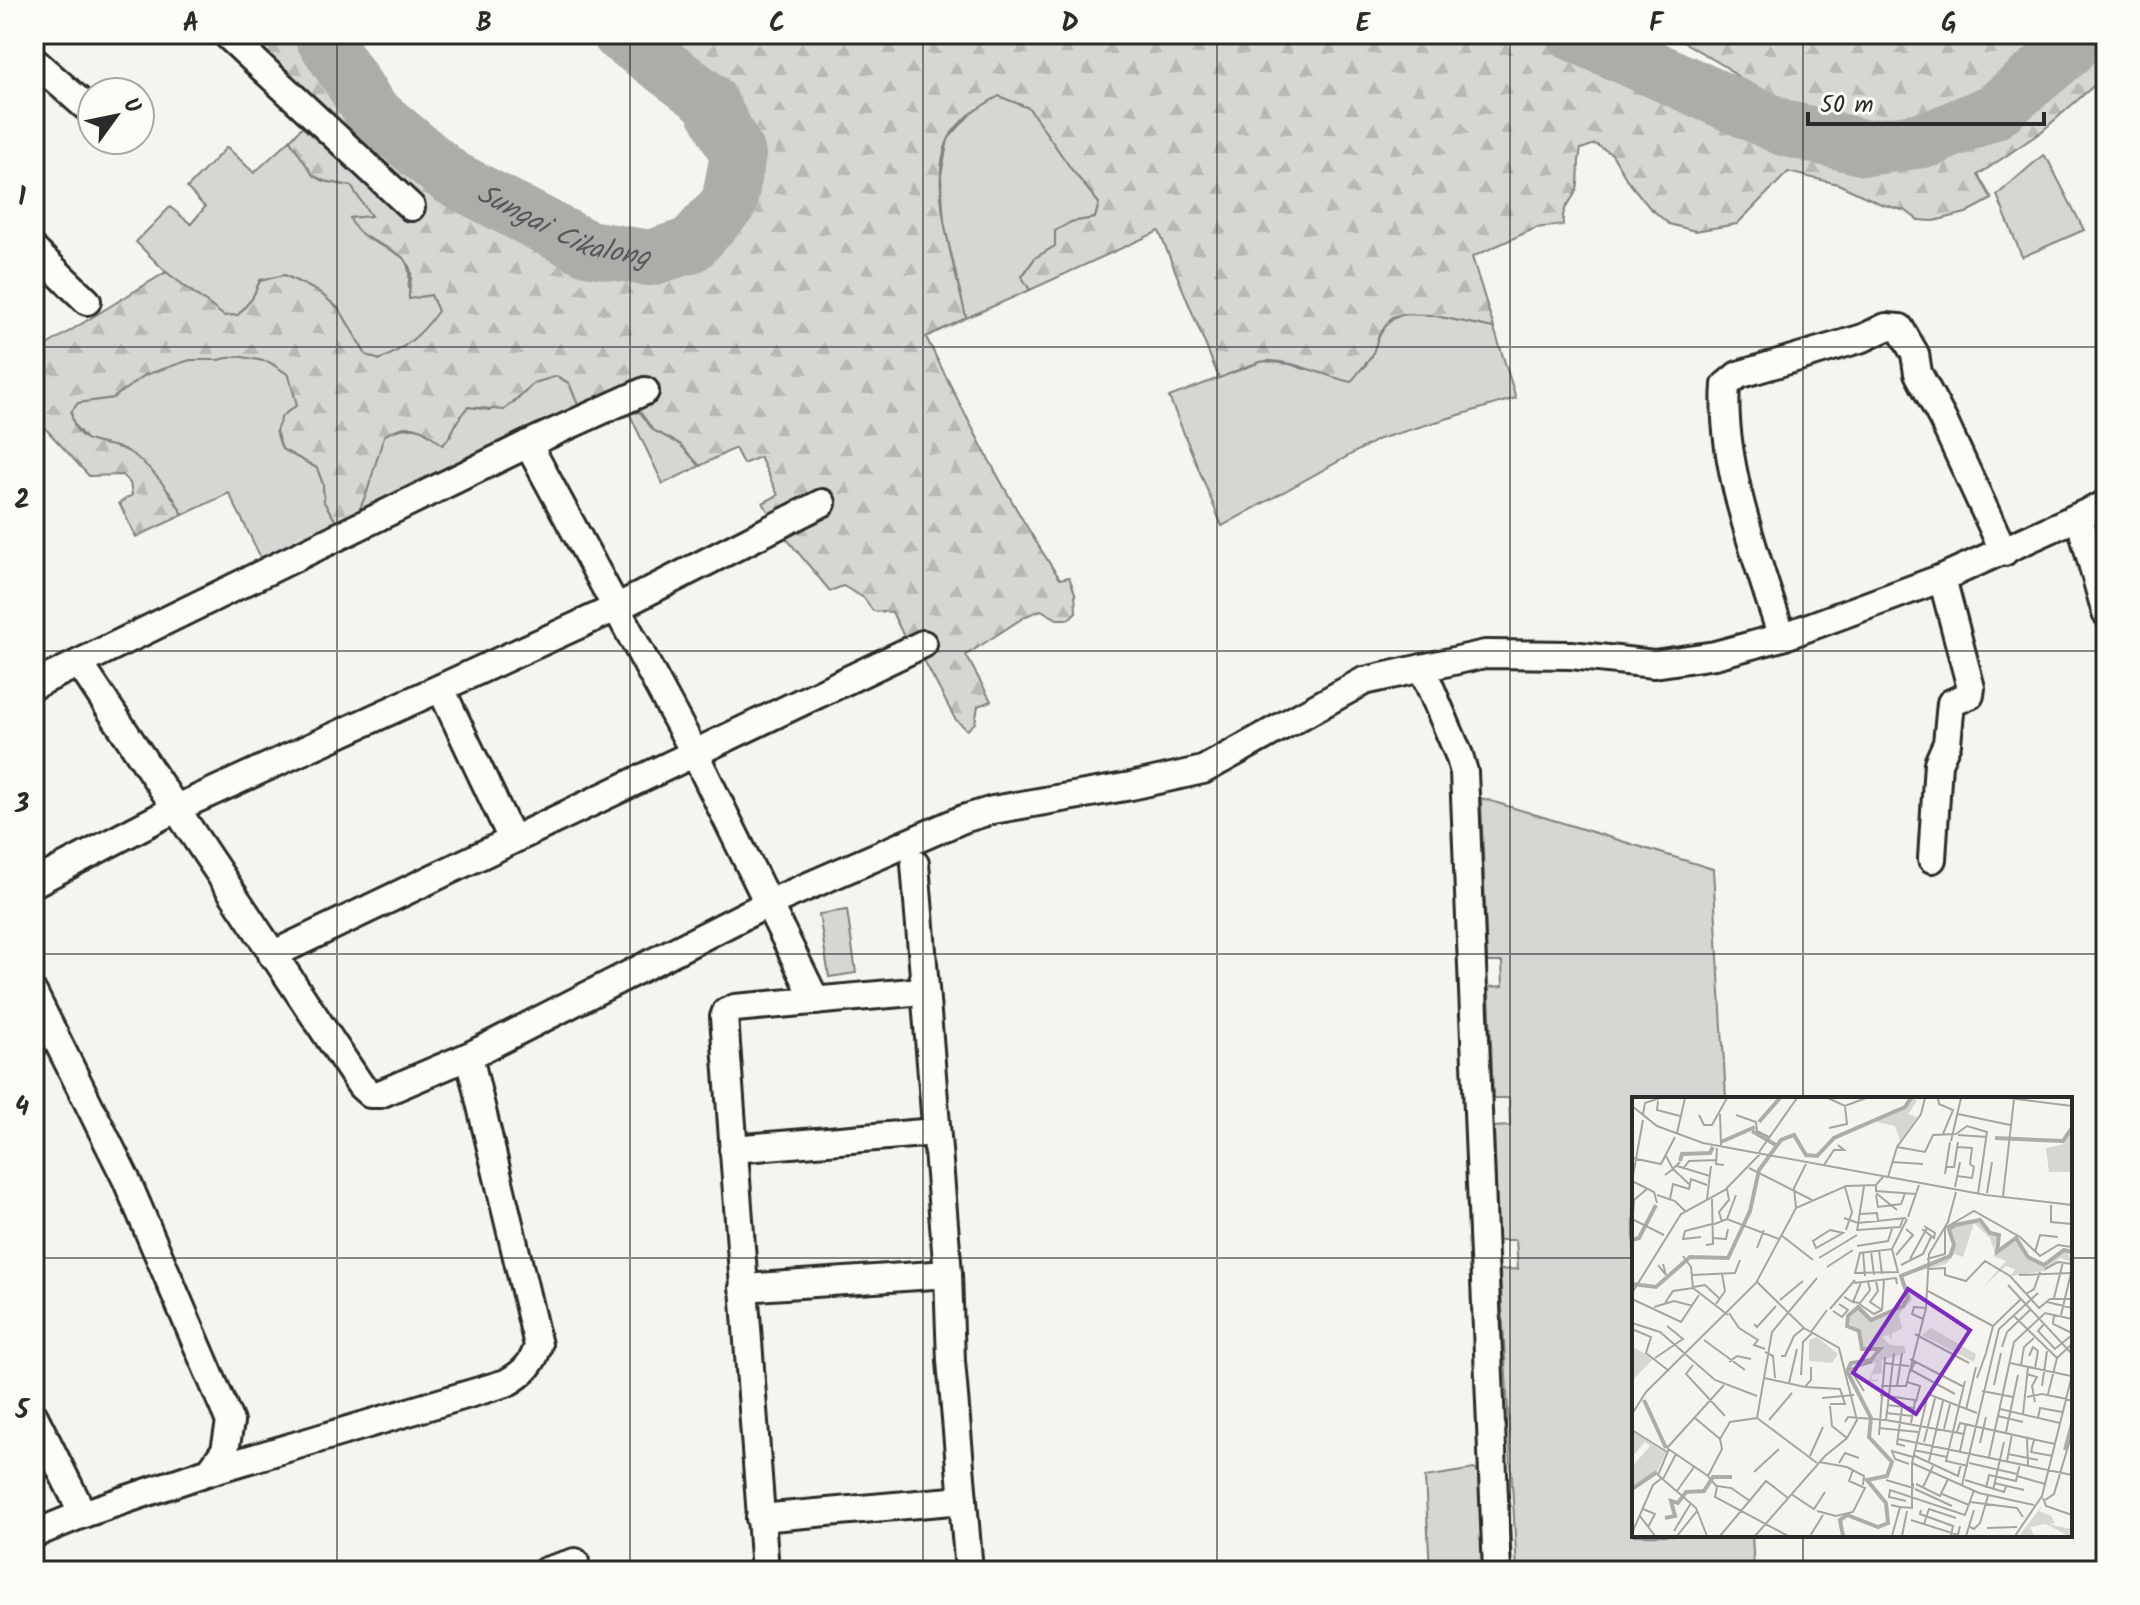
<svg xmlns="http://www.w3.org/2000/svg" width="2140" height="1605" font-family="Kalam,sans-serif">
  <style>
    .green { fill: #d7d6d2; stroke: #81807e; stroke-width: 2 }
    .forest { fill: url(#forest-firs); stroke: #81807e; stroke-width: 2 }
    .lines { fill: none; stroke-linecap: round; stroke-linejoin: round }
    .river { stroke: #adaca9; stroke-width: 56 }
    .minor-casing { stroke: #2b2b2b; stroke-width: 32 }
    .minor { stroke: #fdfcf7; stroke-width: 26 }
    .grid { fill: none; stroke: #2b2b2b; stroke-width: 2; stroke-opacity: 0.55 }
    .labels { text-anchor: middle; dominant-baseline: central; stroke-width: 8; stroke-linejoin: round; paint-order: stroke }
    .water-label { font-size: 28px; font-style: italic; fill: #585857; stroke: #fdfcf7 }
    .inset-river { fill: none; stroke: #adaca9; stroke-width: 4 }
    .inset-road { fill: none; stroke: #a4a4a1; stroke-width: 2 }
    .view { fill: #7b2cbf; fill-opacity: 0.15; stroke: #7b2cbf; stroke-width: 4 }
    .inset-edge { fill: none; stroke: #2b2b2b; stroke-width: 4 }
    .neatline { fill: none; stroke: #2b2b2b; stroke-width: 3 }
    .grid-label { font-size: 26px; text-anchor: middle; font-weight: bold; fill: #2b2b2b }
  </style>
  <defs>
    <pattern id="forest-firs" width="22" height="20" patternUnits="userSpaceOnUse" patternTransform="scale(2)"><rect width="22" height="20" fill="#d7d6d2"/><path d="M5 1l3.5 6h-7zM16 11l3.5 6h-7z" fill="#b9b8b4"/></pattern>
  </defs>
  <rect width="100%" height="100%" fill="#f5f4ef"/>
  <filter id="ink" filterUnits="userSpaceOnUse"><feTurbulence type="fractalNoise" baseFrequency=".0125" numOctaves="2"/><feDisplacementMap in="SourceGraphic" scale="16" xChannelSelector="R" yChannelSelector="G"/><feConvolveMatrix kernelMatrix="1 2 1 2 8 2 1 2 1" color-interpolation-filters="sRGB"/></filter>
  <g filter="url(#ink)">
    <g class="green">
      <path d="M999 96 1029 108 1072 170 1099 203 1095 218 1071 222 1055 246 1035 258 1022 276 1030 290 966 318 944 223 941 175 948 139 972 112Z"/>
      <path d="M290 140 313 175 324 181 351 186 372 217 351 218C356 224 361 234 367 238 392 254 415 251 408 288L431 295 439 311C423 333 404 350 379 360L366 355 340 310 319 292 285 275 260 280 252 299 238 315 224 316 166 272 136 242 170 207 191 224 205 207 187 188 227 147 254 173Z"/>
      <path d="M2043 155 2048 160 2084 230 2022 257 1997 195Z"/>
      <path d="M1404 314 1431 315 1494 328 1516 398 1379 439 1222 526 1169 397 1263 361 1290 364 1304 369 1364 368C1377 348 1378 321 1404 314Z"/>
      <path d="M238 356 269 362 289 375 297 405 276 431 282 449 317 468 323 484 324 502 337 523 262 560 229 493 183 515 172 495 126 450 87 440 72 423 71 412 78 403 113 398 145 375 169 366 190 360H217Z"/>
      <path d="M556 376 569 383 582 414 358 513 367 492 383 436C407 422 426 429 450 437L456 418 469 407 489 410 514 403 534 383Z"/>
      <path d="M640 412 653 430 680 444 700 466 663 484 629 413Z"/>
      <path d="M1481 798 1713 869 1726 1099H1634V1535H1752L1754 1571H1517L1500 1270 1518 1269 1516 1240H1498L1494 1127 1510 1126 1509 1098H1493L1489 987 1503 986 1502 962H1487Z"/>
      <path d="M847 910 856 973 829 977 819 914Z"/>
      <path d="M1474 1469 1478 1472 1484 1571H1430L1425 1477Z"/>
    </g>
    <g class="forest">
      <path d="M251 34H298L357 124 440 193 582 266 651 277 702 261 746 211 757 153 724 88 651 34H1543L1567 51 1778 145 1864 167 1935 158 2005 126 2087 61 2104 34H2106V75L2041 132 1978 175 1992 199 1966 213 1934 221 1918 220 1906 211 1881 204 1838 184 1788 172 1737 224 1695 231 1669 224 1649 207 1627 180 1612 154 1595 144 1581 149C1577 163 1580 179 1577 189 1571 205 1561 205 1563 225L1536 228 1472 257 1494 328 1431 315 1404 314 1392 317 1379 335 1372 356 1351 382C1327 377 1282 356 1260 362 1246 366 1232 373 1219 378L1159 231 1030 290 1022 277 1035 258 1055 246V231L1071 222 1095 218 1099 203 1072 170 1029 108 999 96C981 106 957 120 948 140 927 187 956 270 966 318L926 337C968 420 1008 502 1060 579L1069 577 1075 593 1076 612 1069 619H1057L1041 610 1026 616 966 655 991 701 978 706 975 723 967 730 955 719 924 660 916 661 892 612 873 611 864 598 843 586 830 591 781 532 763 503 778 495 760 457 743 464 735 448 700 466 680 444 653 430 640 412 629 413 617 401 582 414 569 383 557 376 534 383 504 410 468 407C455 419 455 432 443 445 420 427 410 419 384 436L367 492 358 513 337 523 324 502 323 484 317 468 282 449 276 431 282 416 297 405 289 375 269 362 238 356 217 360H190L145 375 113 398 78 403 71 412C77 453 106 438 129 452 151 465 171 493 183 515L136 537 119 503 132 495 130 483 122 475 89 476 34 416V353L166 272 224 316 238 315 252 299 260 281 284 275 319 292 340 310 366 355 379 360C404 350 423 333 438 311L431 295 409 299C408 290 412 281 411 273 408 244 359 247 350 218L371 216 351 186 324 181 313 175 290 140 302 127 397 210 422 216 424 200 284 80 262 45Z"/>
      <path d="M1670 34H1964L1967 39 1984 45 1989 41 1994 34H2042L2031 58 2001 91 1916 126 1817 120 1760 95 1726 67Z"/>
    </g>
    <g class="lines">
      <g class="river">
        <path id="s1" d="M321 34 371 111 450 177 587 248 650 258 691 245 729 203 738 155 709 100 620 34"/>
        <path d="M1575 34 1784 128 1866 148 1930 139 1995 111 2069 49 2079 34"/>
      </g>
      <g class="minor-casing">
        <g id="minor">
          <path d="M226 34 411 207"/>
          <path d="M34 61 85 106"/>
          <path d="M34 250 87 301"/>
          <path d="M528 444 694 752 816 1001"/>
          <path d="M2079 517 2106 613"/>
          <path d="M1782 637C1758 562 1720 463 1726 385L1738 375 1863 338 1886 327 1900 328 1915 354 1918 373 1943 420 2004 552"/>
          <path d="M79 663 361 1086 370 1094H380L469 1056 767 904 963 819 993 810 1131 786 1203 770 1364 681 1422 668 1485 654 1571 655 1654 664 1715 655 1782 637 1942 578 2106 504"/>
          <path d="M1422 668 1459 755 1464 772 1497 1571"/>
          <path d="M34 685 528 444 645 391"/>
          <path d="M441 689 512 839"/>
          <path d="M1932 859 1938 763 1947 743 1951 703 1970 695 1971 688 1942 578"/>
          <path d="M915 864 948 1274 951 1361 969 1571"/>
          <path d="M34 883 177 808 618 607 822 503"/>
          <path d="M272 955 923 644"/>
          <path d="M34 994 126 1179 230 1422 225 1450 210 1471 83 1514"/>
          <path d="M733 1149 935 1132"/>
          <path d="M743 1288 948 1274"/>
          <path d="M34 1416 83 1514 34 1534"/>
          <path d="M210 1471 506 1383C523 1374 534 1363 538 1345L469 1056"/>
          <path d="M760 1518 963 1500"/>
          <path d="M546 1571 575 1562"/>
          <path d="M765 1571 724 1017 726 1012 735 1008 923 991"/>
        </g>
      </g>
      <use href="#minor" class="minor"/>
    </g>
  </g>
  <path class="grid" d="M337 34V1571M630 34V1571M923 34V1571M1217 34V1571M1510 34V1571M1803 34V1099M34 347H2106M34 651H2106M34 954H2106M34 1258H1634M2070 1258H2106M1803 1535V1571"/>
  <g class="labels">
    <g class="water-label">
      <text stroke="none"><textPath href="#s1" startOffset="320">Sungai Cikalong</textPath></text>
    </g>
  </g>
  <g transform="translate(1632 1097)">
    <rect width="440" height="440" fill="#f5f4ef"/>
    <path d="M440 35V75H417L414 51 430 48ZM299 231 344 257 342 265 290 238ZM0 334 34 356 24 376 0 393V370L18 349 13 345 0 360Z" fill="#d7d6d2"/>
    <path d="M280 1 285 4 276 17 285 20 268 44 263 29 241 24 274 10ZM344 123 360 138H367L362 151 367 156 384 142 395 161 411 169 434 153 440 165 428 161 413 174 379 179 383 172 374 169 351 190 374 164 364 160 358 141 342 126 331 160 323 157 314 167 275 177 317 161 323 151 319 131ZM270 183 276 190 280 203 267 217 270 232 260 236 259 243 257 238 250 240 258 248 272 249 274 256 250 263V276L240 278 239 283 246 282V284L236 285 244 266 216 270 246 260 248 252 231 251 229 235 214 224 224 211 239 224 272 210 277 200ZM185 240 206 257 200 266 177 264V243ZM0 250 22 261 0 284ZM412 406 407 414 419 419 423 426 417 427 438 432 437 439 414 427 398 430 402 439H387Z" fill="#d7d6d2"/>
    <path class="inset-river" d="M127 25 148 1M120 34 144 48M363 41 431 44 440 31M89 45 123 30M48 64 50 57 78 56 81 50M0 143 7 141 24 108M0 187 24 190 58 160 96 161 118 114 127 73 149 43 162 38 174 58 185 59 202 41 273 10 279 1M12 303 34 351M433 353 440 327M0 392 25 375M33 421 43 419 39 404 46 406 54 395 72 394 81 380H100M211 439 208 423 215 418 246 430 256 426 254 406 235 383 255 379 260 365 237 340 239 321 215 274 219 266 239 263 248 252H230L227 234 215 229 216 219 226 210 239 223 271 209 276 200 269 179 318 159 322 148 317 132 323 128 348 123 358 136 367 138 365 155 384 141 396 160 412 168 432 153 440 155"/>
    <path class="inset-road" d="M196 1 213 9 234 1M306 1 307 7 321 13 311 37M377 1 440 9M26 4 25 13 48 19M0 9 25 29 71 46 354 98 440 108M11 17 13 6 28 1M88 17 89 48M326 17 378 28M67 18 72 28H80L95 1M104 18 124 25 125 34 137 40M197 31 215 27 213 9M45 36 53 1M326 38 355 40M319 44 329 1M265 50 293 55 301 38 324 37 335 29 355 35 346 97M85 51 84 67 92 68M127 55 165 1M0 61 29 67 43 40M48 65 41 72 57 87M260 65 291 67M192 68 202 53H212L206 48M45 69 78 79M314 70 318 45M117 71 180 103M51 72 57 64 84 63M313 77 314 70H322L326 45M33 78 41 72 34 59M325 79 340 81 342 70 338 67 340 51 325 50M256 80 265 50 289 17 293 1M0 84 11 23M0 84 22 95 25 106M244 88V94L284 97M213 90 220 115 214 133M323 90 328 65M244 96 265 113M355 96 360 65M25 98 43 104 53 114M244 98 246 110 269 107 273 96M371 99 382 2M38 102 41 87 57 92 59 82 75 88M75 102 79 69M419 108V125L440 127M164 111 162 91 174 67M1 117 2 103 15 92M228 117 245 116 246 124M276 120 287 88M212 121 226 126 274 121M0 122 32 138M95 122 104 98M90 125 87 115 97 103 95 92M80 128 95 122 147 142M290 132 302 141 303 136 292 129M198 133 211 136 184 151 181 144ZM225 133 268 130 271 122M225 134 232 89M149 138 181 163M69 140 51 142 53 134 80 127M80 141 94 142 96 132M127 146 125 151 132 133M74 148 81 147 80 102M225 149 256 144 260 132M260 152 266 175 223 176 228 156ZM260 152 275 122M247 153 250 177M239 154 242 178M231 155 233 179M403 155 408 138 426 140M264 158 281 138 274 132M51 159 59 170 61 191 96 218M187 161 225 138M278 162 295 131M295 162 313 157V131L342 114 388 140 408 159 426 148 440 150M26 168 34 178 31 167M269 168 291 157 299 140M195 170 221 153M297 172 313 171V178L334 184 353 164 378 179 407 211 418 202H440M413 172 426 165 440 167M60 178 103 176 108 163M387 178 440 176M244 184 246 194 238 205 250 213M222 186 264 181 265 187M376 188 440 257M61 190 73 188 88 202M296 194 361 229M0 196 49 117 93 93 129 56M394 197 402 192 408 175M212 200 221 205 229 186M422 201 431 165M0 202 49 225 67 198M148 203 171 184M221 205 228 206 238 193 236 185M415 205 440 211M33 206 41 194 61 191M84 207 93 194 90 177M227 207 242 217 250 213 252 183M22 210 42 204 61 209M198 212 223 183M201 214 210 220 216 213 207 207M97 216 107 231 126 243 122 248 133 252M422 217 421 227 440 236M429 218 439 176M382 219 425 261M291 222 280 217 282 210 294 211M0 226 28 235 83 283 125 299M122 227 125 230 144 209M412 227 406 234 423 252 440 238M0 232 19 240 14 256 37 274M179 235 195 213M283 237 337 266M72 243 113 273M370 250 375 235 398 213M133 255 141 259 143 281M354 256 361 229 389 202M149 259H153L162 239 172 231M397 259 401 250 406 254 403 271M23 261 51 242 35 229M278 262 332 290M97 265 105 259 119 262M283 265 279 273 323 297M252 266 277 269M378 266 439 279M61 268 54 277 93 319M389 268 392 250 402 241M395 277 405 280 400 289 403 305M169 278 171 245 180 236M132 281 173 290 179 283V270M345 281 354 256M333 284 314 364 336 369M275 285 288 289 284 305M157 286 165 252M362 288 369 256M249 289H274L294 211 297 157 316 125 324 95M265 289 270 256M410 289 415 254M173 290 208 292 213 307H198M232 294 218 272 240 265M350 294 381 300M416 297 425 261 440 247M248 298 283 303 282 311M395 300 410 297 440 303M190 301 222 298M255 308 282 311 279 326M198 309 200 329 215 341M270 310 265 347 273 349M368 312 428 326M334 313 344 270M254 316 280 319M0 317 14 295 124 186 164 111 214 89 244 88 251 80M391 317 396 270M366 319 391 325M63 321 88 342 98 325 125 321M125 321 140 235 185 181M125 321 185 366M406 321 408 311 430 315M137 323 160 296M254 323 262 256M213 325 216 320 254 323 332 337M247 331 286 335M312 332 318 307M0 333 35 355M325 335 328 326 423 347M374 335 386 278M247 338 253 260M266 342 440 378M395 342 396 368M402 343 399 355 421 359M292 345 303 301M348 346 354 320M35 351 76 379 85 390 83 400 156 439M35 351 92 288M37 352 26 378 64 411 75 439M282 353 315 360M328 354 334 327M376 357 406 363M281 358 326 379 329 367M178 359 191 330M357 360 382 245 413 216 440 222M297 364 311 304M375 364 380 337M187 365 215 370 232 379 231 388M207 366 213 356 227 361M280 366 347 396 402 408M337 366 385 377M277 367 263 362 260 354 281 360M122 375 147 352M76 379 90 352 88 342M385 379 413 387M31 382 44 357M254 383 281 391V386M333 383 372 395 374 389M362 386 392 393M284 387 308 399 316 382M330 388 367 232 406 196M85 389 99 391 118 404M291 390 302 367M354 391 357 378 384 384 388 366M283 392 320 409M361 393 372 345M45 394 62 370M159 397 182 412 193 395M310 397 337 408M411 401 414 409 440 418V426M413 403 422 397 440 336M274 404 257 400 258 393 333 418 342 393M338 405 385 411 391 420M259 408 268 410 260 439M268 410 280 411V366L296 297 345 316M11 412 23 417 16 430M289 413 288 417 321 429 319 438M185 414 204 419 221 415 233 391 217 384 221 373M8 419 23 439M279 423 326 438 328 429M292 427 297 412 324 421M338 430 342 432 348 426 356 399M355 431 385 430M42 434 59 406M0 436 21 388 30 381M45 439 65 414M88 439 134 384 156 401M123 439 193 359 215 341 225 323 207 251 172 231 125 185M178 439 191 418M270 439 275 414M334 439 342 413M383 439 410 399 440 278"/>
    <path class="view" d="M276 192 338 233 284 317 221 276Z"/>
    <rect width="440" height="440" class="inset-edge"/>
  </g>
  <rect width="2140" height="1605" fill="none" stroke="#fdfcf7" stroke-width="88"/>
  <g transform="translate(116 116) rotate(57)"><circle r="38" fill="#fdfcf7" stroke="#a9a8a5" stroke-width="2"/>
  <path d="M0-6L14 30L0 20L-14 30Z" fill="#2b2b2b"/>
  <text y="-12" font-size="22" font-weight="bold" text-anchor="middle" fill="#2b2b2b">U</text>
  </g>
  <path d="M1808 112v12h236v-12" fill="none" stroke="#2b2b2b" stroke-width="4"/>
  <text x="1820" y="112" font-size="24" fill="#2b2b2b" stroke="#fdfcf7" stroke-width="6" paint-order="stroke">50 m</text>
  <rect x="44" y="44" width="2052" height="1517" class="neatline"/>
  <g class="grid-label">
    <text x="191" y="31">A</text>
    <text x="484" y="31">B</text>
    <text x="777" y="31">C</text>
    <text x="1070" y="31">D</text>
    <text x="1363" y="31">E</text>
    <text x="1656" y="31">F</text>
    <text x="1949" y="31">G</text>
    <text x="22" y="205">1</text>
    <text x="22" y="508">2</text>
    <text x="22" y="812">3</text>
    <text x="22" y="1115">4</text>
    <text x="22" y="1418">5</text>
  </g>
</svg>
